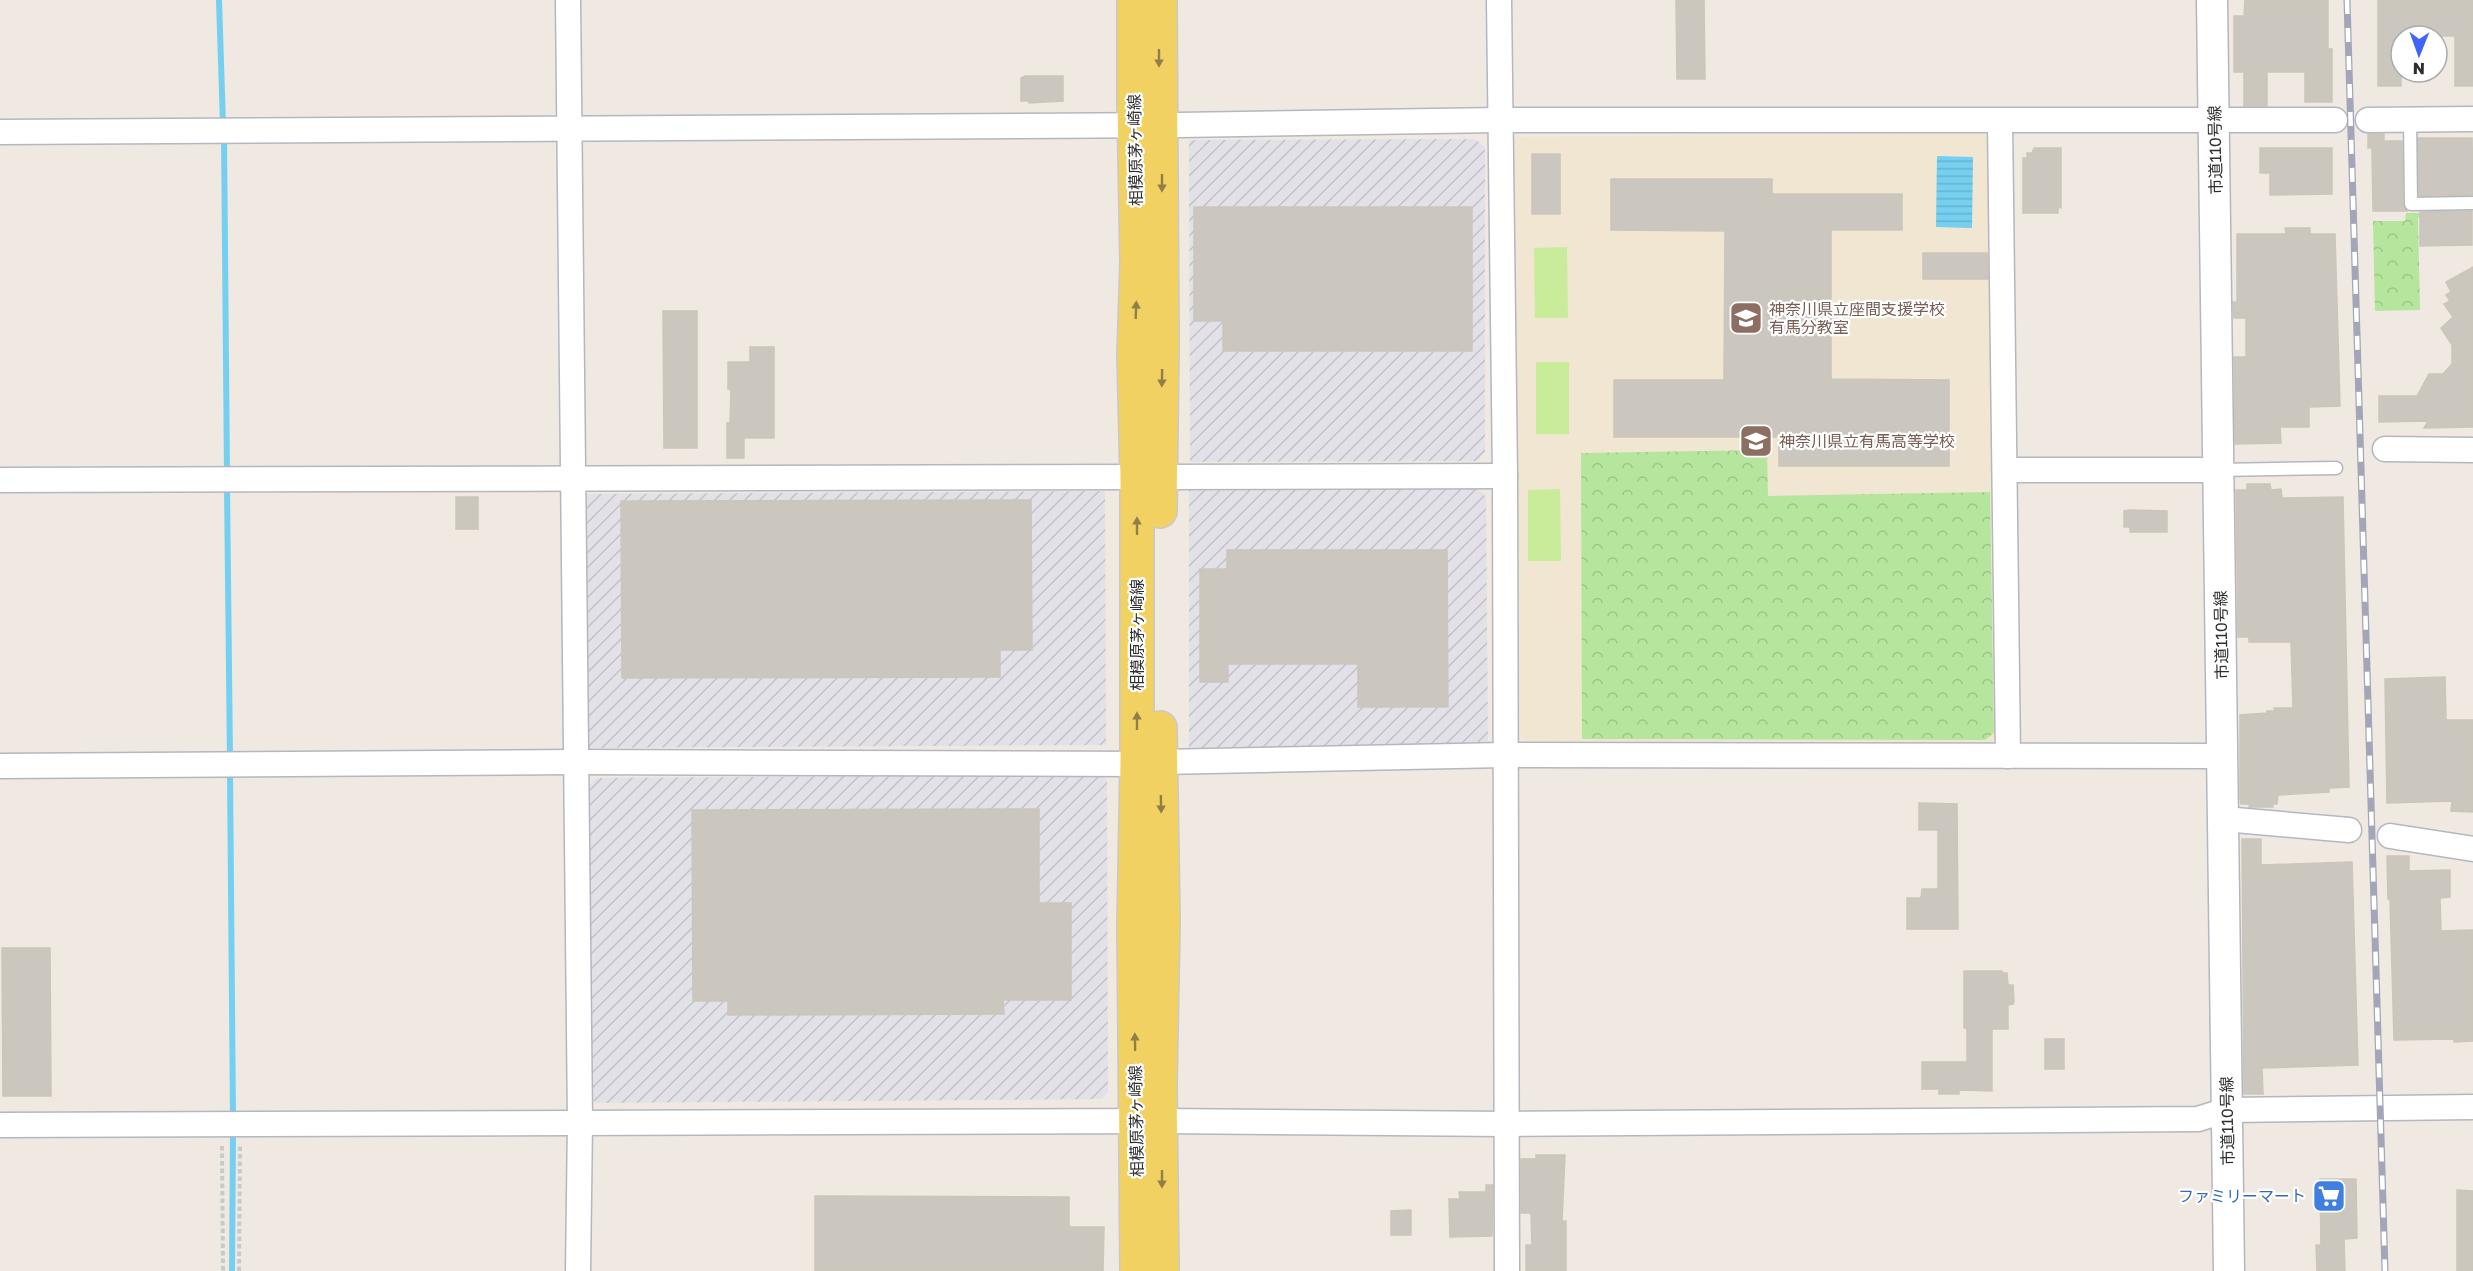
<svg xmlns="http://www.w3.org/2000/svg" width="2473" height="1271" font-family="'Golos Text','Noto Sans JP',sans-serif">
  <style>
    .industrial { fill: url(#industrial-furrows) }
    .education { fill: #f0e6d1 }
    .park { fill: url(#park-crowns) }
    .pitch { fill: #c9ec9a }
    .water { fill: url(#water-rules) }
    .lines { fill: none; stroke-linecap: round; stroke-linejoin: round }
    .stream { stroke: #75cff0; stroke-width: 6 }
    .building { fill: #cbc7bf; stroke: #cbc5ba; stroke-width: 1.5 }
    .service-casing { stroke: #b4b7c1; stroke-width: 15 }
    .minor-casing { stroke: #b4b7c1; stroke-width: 27 }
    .tertiary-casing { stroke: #b4b7c1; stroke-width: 33 }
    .primary-casing { stroke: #c9c9c9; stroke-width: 36 }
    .path { stroke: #c9c9c9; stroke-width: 4; stroke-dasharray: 4.5 3; stroke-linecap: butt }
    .service { stroke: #fff; stroke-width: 12 }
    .minor { stroke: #fff; stroke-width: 24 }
    .tertiary { stroke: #fff; stroke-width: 30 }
    .primary { stroke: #f2d163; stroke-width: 33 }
    .rail-casing { stroke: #a3a6b8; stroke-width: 7 }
    .rail { stroke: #fff; stroke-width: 4.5; stroke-dasharray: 14; stroke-linecap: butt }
    .oneway { fill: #908048 }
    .labels { text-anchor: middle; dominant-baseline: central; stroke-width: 4.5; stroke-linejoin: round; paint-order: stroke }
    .street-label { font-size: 16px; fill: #2e2e2e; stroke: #fff }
    .education-label { font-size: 16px; fill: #785e54; stroke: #fff; text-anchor: start }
    .shop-label { font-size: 16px; fill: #366cbe; stroke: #fff; text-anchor: end }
  </style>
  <defs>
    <pattern id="industrial-furrows" width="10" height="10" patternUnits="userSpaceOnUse" patternTransform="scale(1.5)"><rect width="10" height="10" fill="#e3e1e8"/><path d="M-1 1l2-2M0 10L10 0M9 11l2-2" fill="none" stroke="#c3c1c7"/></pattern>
    <pattern id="park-crowns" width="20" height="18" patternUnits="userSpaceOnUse" patternTransform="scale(1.5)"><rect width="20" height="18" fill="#b6e59e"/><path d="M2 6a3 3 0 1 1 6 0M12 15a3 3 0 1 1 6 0" fill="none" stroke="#9dc588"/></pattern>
    <pattern id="water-rules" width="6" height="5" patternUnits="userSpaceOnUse" patternTransform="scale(1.5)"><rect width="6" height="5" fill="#75cff0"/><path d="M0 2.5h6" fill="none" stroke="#66b2ce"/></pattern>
  </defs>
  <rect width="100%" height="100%" fill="#efe9e1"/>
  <g class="industrial">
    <path d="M1475 139 1485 147V452L1477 461 1190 462 1189 140Z"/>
    <path d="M1189 488H1477L1486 497 1488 740 1479 749 1189 750Z"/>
    <path d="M1105 491 1106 745 587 748 585 494Z"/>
    <path d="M1101 774 1107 780 1108 1093 1101 1099 596 1103 589 1097 587 787 597 778Z"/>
  </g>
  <path class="education" d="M1982 134 1993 142 2000 735 1988 744 1526 741 1520 735 1510 147 1515 137Z"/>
  <g class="park">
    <path d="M2406 213H2423L2418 218 2420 310 2375 311 2373 221H2405Z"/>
    <path d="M1767 450 1768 496 1990 492 1994 733 1985 740 1582 739 1581 453Z"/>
  </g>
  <g class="pitch">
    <path d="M1567 247 1568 318H1535L1534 248Z"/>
    <rect x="1536" y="362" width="33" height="72"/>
    <path d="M1560 489 1561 561H1528V490Z"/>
  </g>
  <path class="water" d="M1937 156 1973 157 1972 228 1936 227Z"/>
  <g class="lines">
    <g class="stream">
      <path d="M219 0 223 124"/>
      <path d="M224 135 227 475"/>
      <path d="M227 486 230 760"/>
      <path d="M230 771 233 1120"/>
      <path d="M232 1271 233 1131"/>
    </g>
  </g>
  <g class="building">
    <path d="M1676 0H1704L1705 79H1677Z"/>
    <path d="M2245 0H2328V49H2332V102H2305V72H2267V106H2244V72H2234V16H2244Z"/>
    <path d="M2378 0H2473V86H2455V36H2401V86H2378Z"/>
    <path d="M1025 76H1063V101L1029 103V101H1021V78Z"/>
    <path d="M2368 134H2384V141H2402L2403 204 2407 211H2373L2372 148H2368Z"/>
    <path d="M2418 138H2472L2473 195 2419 196Z"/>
    <path d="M2034 148H2061V208L2058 207V213H2023V158H2027V153H2032Z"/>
    <path d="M2260 148H2332V194L2270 195V173H2260Z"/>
    <rect x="1532" y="154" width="28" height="60"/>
    <path d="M1611 179H1772V194H1902V230H1831V379L1949 380V466H1779V437H1614V380H1724L1725 231 1611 230Z"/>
    <path d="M1194 207H1472V351H1223V321H1194Z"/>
    <path d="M2472 211V245L2420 246V212Z"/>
    <path d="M2285 228H2310V234H2335L2340 406 2309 407V427H2280L2281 443 2235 444 2234 357H2246V318H2234L2233 302H2237V234H2286Z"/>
    <path d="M1923 253H1987L1988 279H1923Z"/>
    <path d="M2473 267V427L2424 428 2428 421 2379 422V396H2417L2429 374H2443L2452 364V345L2441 328 2453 317 2444 304 2450 301 2446 295 2451 292 2446 282Z"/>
    <path d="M663 311H697V448H664Z"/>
    <path d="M750 347H774V438H744V458H727V423H730L731 389H728V362H750Z"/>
    <path d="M2247 484H2270L2271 490 2281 489 2282 498 2343 497 2349 787 2329 788V792L2278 795 2277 804H2272L2273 807H2249L2250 804H2241L2240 799V715L2267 713V711H2275L2274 708H2293L2291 642H2249V637H2238L2236 490H2247Z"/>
    <rect x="456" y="497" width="22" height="32"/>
    <path d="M1031 500 1032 650H1000V677L622 678 621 501Z"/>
    <path d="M2130 510 2167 511V532H2130V527H2124V511Z"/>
    <path d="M1227 550H1447L1448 707H1358V664H1228V682H1200V569H1227Z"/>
    <path d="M2445 677 2446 720H2473V812L2451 811 2452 801 2387 803 2385 679Z"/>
    <path d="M1919 803 1957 804 1958 929H1907V898H1921L1922 889H1938V830H1919Z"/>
    <path d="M1039 809V903H1071V1000H1003L1004 1014 728 1015V1001H693L692 810Z"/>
    <path d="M2242 839H2261V865L2352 862 2358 1065 2262 1068 2263 1094H2244Z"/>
    <path d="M2387 856H2409V871L2450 870V897L2440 898 2441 931 2473 930V1041L2454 1042V1039L2394 1040 2390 899H2388Z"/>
    <path d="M2 948H50L51 1096H3Z"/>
    <path d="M1964 971H2002V973H2007L2008 985H2013L2014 1001 2013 1004 2008 1005V1029H1992V1091L1959 1090V1094H1939V1089H1922V1062H1967V1028H1964Z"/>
    <rect x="2045" y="1039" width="19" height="30"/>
    <path d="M1536 1155H1565L1562 1221H1566V1271H1526V1245H1532L1531 1213H1521V1159H1536Z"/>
    <path d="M2320 1179H2356L2357 1238 2344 1239 2345 1271H2317L2316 1245H2321Z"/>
    <path d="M1486 1185H1493L1492 1236 1450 1237 1449 1199H1460L1459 1192H1486Z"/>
    <path d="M2457 1190 2473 1191V1271H2457Z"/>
    <path d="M815 1196 1069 1197V1227H1104L1103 1271H815Z"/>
    <path d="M1411 1210V1235H1391V1211Z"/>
  </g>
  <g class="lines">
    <g class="service-casing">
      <g id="service">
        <path d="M2410 120 2411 204 2473 203"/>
        <path d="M2219 470 2336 468"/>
      </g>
    </g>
    <g class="minor-casing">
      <g id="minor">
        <path d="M568 0 580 1122 578 1271"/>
        <path d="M1499 0 1505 476 1507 1271"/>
        <path d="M2368 120 2473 119"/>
        <path d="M2000 121 2008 756"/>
        <path d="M0 132 1179 125 1499 120H2335"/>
        <path d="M2385 449 2473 450"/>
        <path d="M2005 470H2219"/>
        <path d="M1160 477 1505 476"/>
        <path d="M0 480 1137 477"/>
        <path d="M1160 762 1505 755 2223 756"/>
        <path d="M0 766 576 762 1137 764"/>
        <path d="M2224 819 2349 830"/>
        <path d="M2390 836 2473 849"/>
        <path d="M0 1125 1161 1121 1506 1124 2198 1119 2227 1110 2473 1107"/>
      </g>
    </g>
    <g class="tertiary-casing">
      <path id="tertiary" d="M2212 0 2229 1271"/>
    </g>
    <g class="primary-casing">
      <g id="primary">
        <path d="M1134 0V103L1137 263 1134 355 1137 477V764L1134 925 1137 1271"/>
        <path d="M1160 0 1162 345 1160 511"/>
        <path d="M1160 728 1163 921 1160 1085 1162 1271"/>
      </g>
    </g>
    <g class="path">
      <path d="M222 1146 223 1271"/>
      <path d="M239 1271 240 1145"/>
    </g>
    <use href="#service" class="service"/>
    <use href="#minor" class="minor"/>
    <use href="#tertiary" class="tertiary"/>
    <use href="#primary" class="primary"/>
    <g class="rail-casing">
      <path id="rail" d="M2347 0 2385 1271"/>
    </g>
    <use href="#rail" class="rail"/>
  </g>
  <defs><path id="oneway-solid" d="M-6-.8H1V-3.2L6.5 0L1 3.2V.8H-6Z" transform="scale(1.5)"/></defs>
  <g class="oneway">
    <use href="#oneway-solid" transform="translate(1159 58) rotate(90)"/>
    <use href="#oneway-solid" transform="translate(1162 183) rotate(90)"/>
    <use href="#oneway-solid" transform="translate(1136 310) rotate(-88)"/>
    <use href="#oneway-solid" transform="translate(1162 378) rotate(91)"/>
    <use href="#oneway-solid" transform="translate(1137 526) rotate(-90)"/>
    <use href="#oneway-solid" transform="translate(1137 721) rotate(-90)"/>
    <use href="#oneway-solid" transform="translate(1161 804) rotate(89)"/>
    <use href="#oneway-solid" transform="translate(1135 1042) rotate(-91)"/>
    <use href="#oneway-solid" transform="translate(1162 1179) rotate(90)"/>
  </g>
  <defs>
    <g id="school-square" transform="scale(1.725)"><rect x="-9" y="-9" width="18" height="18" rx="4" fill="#8d6e63" stroke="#fff"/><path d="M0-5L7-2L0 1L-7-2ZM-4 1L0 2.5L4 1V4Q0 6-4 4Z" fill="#fff"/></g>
    <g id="supermarket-square" transform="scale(1.725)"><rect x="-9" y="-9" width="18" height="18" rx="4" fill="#3f7fe0" stroke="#fff"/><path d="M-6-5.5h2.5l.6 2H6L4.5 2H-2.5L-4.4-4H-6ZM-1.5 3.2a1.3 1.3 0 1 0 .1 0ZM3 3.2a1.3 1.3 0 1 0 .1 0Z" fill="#fff"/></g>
  </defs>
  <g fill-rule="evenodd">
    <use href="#school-square" x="1746" y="318"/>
    <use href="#school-square" x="1756" y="441"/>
    <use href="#supermarket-square" x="2329" y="1196"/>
  </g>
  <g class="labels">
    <g class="street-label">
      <text transform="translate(1135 150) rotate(-91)">相模原茅ヶ崎線</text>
      <text transform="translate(2215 150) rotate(-91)">市道110号線</text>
      <text transform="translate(1137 635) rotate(-90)">相模原茅ヶ崎線</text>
      <text transform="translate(2221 635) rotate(-91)">市道110号線</text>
      <text transform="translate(1136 1121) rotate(-91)">相模原茅ヶ崎線</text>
      <text transform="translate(2227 1121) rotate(-91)">市道110号線</text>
    </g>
    <g class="education-label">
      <text x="1769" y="309">神奈川県立座間支援学校<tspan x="1769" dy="18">有馬分教室</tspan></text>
      <text x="1779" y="441">神奈川県立有馬高等学校</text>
    </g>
    <g class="shop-label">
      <text x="2306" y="1196">ファミリーマート</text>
    </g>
  </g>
  <g transform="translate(2419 54) rotate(181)"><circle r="28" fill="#ffffff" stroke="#ababab" stroke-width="1.5"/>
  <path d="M0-4.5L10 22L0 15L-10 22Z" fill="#4264fb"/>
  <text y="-9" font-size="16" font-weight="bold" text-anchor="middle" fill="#2e2e2e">N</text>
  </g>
</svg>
